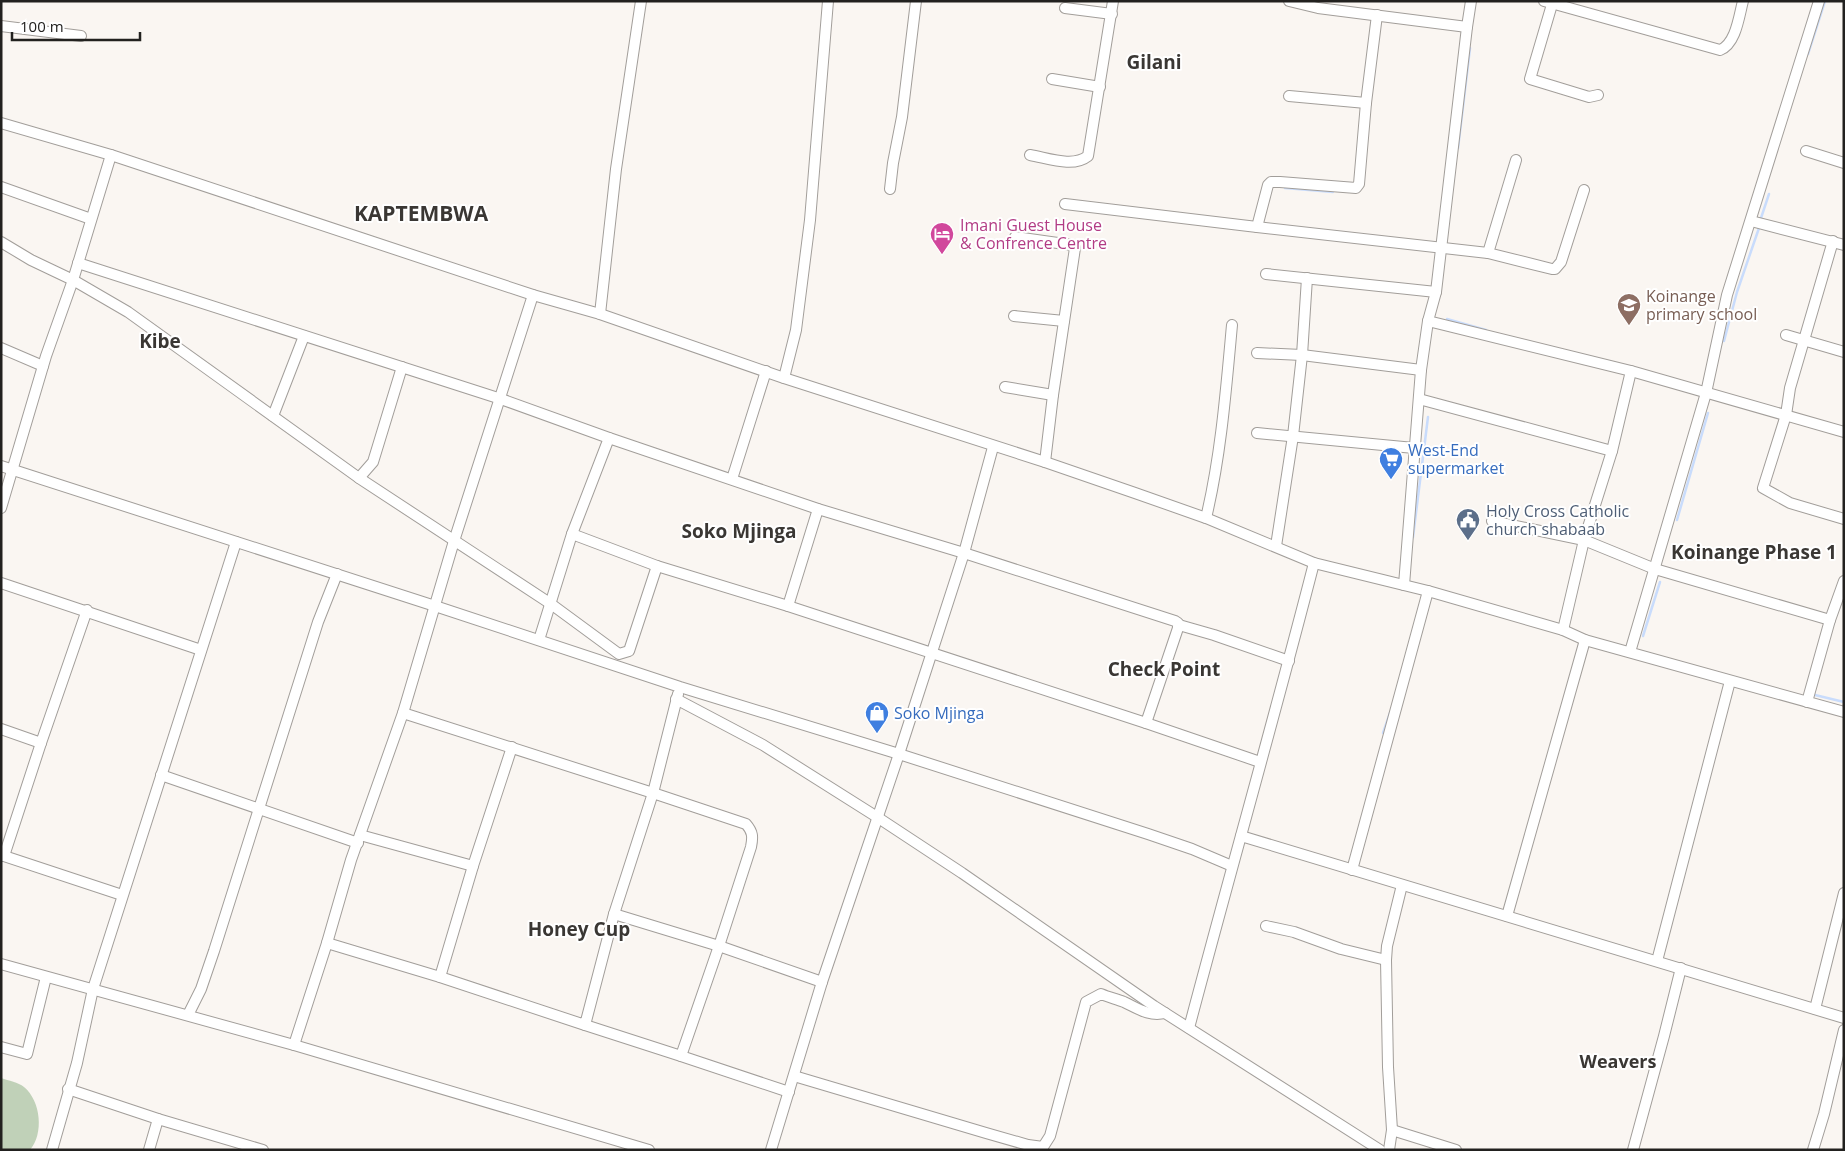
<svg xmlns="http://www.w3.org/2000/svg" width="1845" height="1151" font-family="'Open Sans',sans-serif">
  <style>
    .green { fill: #c0d1b8 }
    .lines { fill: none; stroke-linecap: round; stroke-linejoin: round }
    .stream { stroke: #c9dcfc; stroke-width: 2.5 }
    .street-casing { stroke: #a29e9a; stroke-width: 12 }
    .street { stroke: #fff; stroke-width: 10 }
    .labels { text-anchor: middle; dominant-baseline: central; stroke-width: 4; stroke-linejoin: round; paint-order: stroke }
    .hotel-label { font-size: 16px; fill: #b23c85; stroke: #fff; text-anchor: start }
    .education-label { font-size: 16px; fill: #785e54; stroke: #fff; text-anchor: start }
    .shop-label { font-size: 16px; fill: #366cbe; stroke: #fff; text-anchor: start }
    .service-label { font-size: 16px; fill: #4e5e75; stroke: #fff; text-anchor: start }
    .neighbourhood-label { font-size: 18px; font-weight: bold; fill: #3a3734; stroke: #fff }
    .quarter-label { font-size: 19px; font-weight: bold; fill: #3a3734; stroke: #fff }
    .district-label { font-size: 21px; font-weight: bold; fill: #3a3734; stroke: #fff }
  </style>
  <rect width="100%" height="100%" fill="#faf6f2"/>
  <path class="green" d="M1 1078C9 1081 18 1082 24 1087 41 1101 44 1134 30 1150H1Z"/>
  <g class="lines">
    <g class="stream">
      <path d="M1808 54 1825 1"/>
      <path d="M1458 148 1470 48"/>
      <path d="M1285 188 1333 192"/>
      <path d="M1761 218 1769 194"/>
      <path d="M1447 319 1486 330"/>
      <path d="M1724 341 1737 292 1759 228"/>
      <path d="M1677 520 1708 413"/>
      <path d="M1413 537 1428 417"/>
      <path d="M1643 636 1660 582"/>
      <path d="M1815 695 1844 702"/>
      <path d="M1383 733 1390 713"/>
    </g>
    <g class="street-casing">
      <g id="street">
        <path d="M1289 1 1318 8 1467 27"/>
        <path d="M1544 1 1720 50C1736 44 1739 16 1743 1"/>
        <path d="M1553 1 1530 79 1589 97 1598 95"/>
        <path d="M1065 8 1112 14"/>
        <path d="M1 26 81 36"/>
        <path d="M1052 79 1100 87"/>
        <path d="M1289 96 1366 103"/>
        <path d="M1 123 111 155 533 295 600 314 784 378 1045 462 1135 493 1206 518 1314 563 1428 591 1563 630 1585 640 1844 712"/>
        <path d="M1806 151 1844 163"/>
        <path d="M1030 155C1048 158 1073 168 1088 156L1113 1"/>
        <path d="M1 187 91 219"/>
        <path d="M890 189 893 163 902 117 916 1"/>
        <path d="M1065 204 1257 227 1268 185 1271 182H1280L1356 188 1359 184 1366 103 1377 15"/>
        <path d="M1751 221 1844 245"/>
        <path d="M1257 227 1488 253 1552 269H1555L1561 262 1584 190"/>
        <path d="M1015 237 1072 245 1075 248 1053 395 1045 462"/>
        <path d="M1833 241 1790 388 1786 415 1763 488 1790 503 1844 519"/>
        <path d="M1 242 31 260 73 280 128 312 359 478 551 604 619 654 629 651 657 566"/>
        <path d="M1488 253 1516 160"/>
        <path d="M78 263 501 399 609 438 818 509 964 553 1175 621 1178 623V628L1146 723"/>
        <path d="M1266 274 1436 292"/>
        <path d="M600 314 616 169 641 1"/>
        <path d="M1014 316 1064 321"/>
        <path d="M1428 321 1631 371 1844 432"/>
        <path d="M1786 335 1844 352"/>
        <path d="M1 348 43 366"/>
        <path d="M1257 353 1302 355 1421 370"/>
        <path d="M784 378 796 330 810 220 828 1"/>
        <path d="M1005 387 1053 395"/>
        <path d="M1419 399 1612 451"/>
        <path d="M273 416 304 336"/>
        <path d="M1257 433 1414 448"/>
        <path d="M1 466 435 606 680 687 899 754 1148 834 1192 849 1232 866"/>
        <path d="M359 478 373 462 402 367"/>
        <path d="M732 479 766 371"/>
        <path d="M1 508 46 356 73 280 111 155"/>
        <path d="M1206 518C1221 455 1226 390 1232 325"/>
        <path d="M1492 521 1584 540 1655 569 1830 620"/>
        <path d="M572 534 657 566 788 606 1146 723 1260 762"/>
        <path d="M1276 546 1293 436 1302 355 1307 278"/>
        <path d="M1 583 201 650"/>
        <path d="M1404 585 1421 370 1428 321 1436 292 1467 27 1471 1"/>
        <path d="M788 606 818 509"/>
        <path d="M1179 625 1214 635 1289 661"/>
        <path d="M1563 630 1584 540 1612 451 1631 371"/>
        <path d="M539 640 572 534 609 438"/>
        <path d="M1630 652 1706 393 1727 295 1819 1"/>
        <path d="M676 699 763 745 877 817 962 873 1154 1006 1380 1150"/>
        <path d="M1807 702 1830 620 1844 581"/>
        <path d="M1 729 41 743"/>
        <path d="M161 775 358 843"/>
        <path d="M360 835 473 866 512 747"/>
        <path d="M1241 836 1844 1018"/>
        <path d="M1 855 122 895"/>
        <path d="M4 856 41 743 87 610"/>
        <path d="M1352 870 1428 591"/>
        <path d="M614 914 719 946 751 847C753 837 753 832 746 824L653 793 678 694"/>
        <path d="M1507 916 1585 640"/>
        <path d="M1266 926 1294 932 1341 949 1386 960"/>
        <path d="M327 943 440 977 585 1025 614 914 653 793 403 713"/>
        <path d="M1657 961 1730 681"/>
        <path d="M1 964 294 1045 649 1150"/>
        <path d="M440 977 473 866"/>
        <path d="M1815 1009 1844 893"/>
        <path d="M188 1015 201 989 214 951 318 622 337 574"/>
        <path d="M585 1025 681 1056"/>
        <path d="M1189 1028C1230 873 1274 719 1314 563"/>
        <path d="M294 1045 327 943 351 860 403 713 454 541 533 295"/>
        <path d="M1 1047 27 1054 46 977"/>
        <path d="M794 1076 986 1133 1028 1145 1043 1147 1050 1136 1086 1002 1101 994C1108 997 1116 999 1124 1002 1137 1008 1149 1017 1165 1013"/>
        <path d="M68 1089 158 1119 149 1150"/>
        <path d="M789 1092 681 1056 719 946 822 982"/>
        <path d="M158 1119 263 1150"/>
        <path d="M1392 1130 1456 1150"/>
        <path d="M52 1150 77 1063 93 989 236 542"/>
        <path d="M771 1150 822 982 899 754 964 553 993 447"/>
        <path d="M1389 1150 1392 1130 1388 1067 1386 960 1387 946 1402 885"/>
        <path d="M1633 1150 1664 1036 1681 968"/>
        <path d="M1813 1150 1824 1114 1844 1030"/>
      </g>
    </g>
    <use href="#street" class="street"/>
  </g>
  <defs>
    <g id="hotel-pin" transform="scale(1.25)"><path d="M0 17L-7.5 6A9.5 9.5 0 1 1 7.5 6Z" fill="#d1479c" stroke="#fff"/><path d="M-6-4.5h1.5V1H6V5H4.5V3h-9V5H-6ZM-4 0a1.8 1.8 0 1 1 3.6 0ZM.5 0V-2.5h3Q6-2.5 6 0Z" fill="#fff"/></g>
    <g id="school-pin" transform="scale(1.25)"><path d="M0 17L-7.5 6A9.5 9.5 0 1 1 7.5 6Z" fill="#8d6e63" stroke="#fff"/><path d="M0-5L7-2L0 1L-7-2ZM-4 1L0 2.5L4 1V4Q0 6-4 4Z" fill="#fff"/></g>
    <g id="supermarket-pin" transform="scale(1.25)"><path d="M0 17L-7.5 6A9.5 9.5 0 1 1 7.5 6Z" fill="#3f7fe0" stroke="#fff"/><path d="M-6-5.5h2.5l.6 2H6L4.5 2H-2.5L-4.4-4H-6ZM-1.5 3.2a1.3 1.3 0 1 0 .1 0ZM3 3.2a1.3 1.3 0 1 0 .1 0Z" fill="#fff"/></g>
    <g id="civic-pin" transform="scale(1.25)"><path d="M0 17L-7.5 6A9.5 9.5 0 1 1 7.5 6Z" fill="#5c6f8a" stroke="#fff"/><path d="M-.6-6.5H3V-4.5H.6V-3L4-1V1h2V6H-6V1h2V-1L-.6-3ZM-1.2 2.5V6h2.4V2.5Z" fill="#fff"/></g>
    <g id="shop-pin" transform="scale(1.25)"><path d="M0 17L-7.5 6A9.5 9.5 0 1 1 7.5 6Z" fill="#3f7fe0" stroke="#fff"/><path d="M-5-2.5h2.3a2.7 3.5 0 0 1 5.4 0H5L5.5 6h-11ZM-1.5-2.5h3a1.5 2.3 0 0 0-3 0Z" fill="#fff"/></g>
  </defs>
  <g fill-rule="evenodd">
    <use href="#hotel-pin" x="942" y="234"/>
    <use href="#school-pin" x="1629" y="305"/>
    <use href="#supermarket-pin" x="1391" y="459"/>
    <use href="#civic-pin" x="1468" y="520"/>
    <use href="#shop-pin" x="877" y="713"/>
  </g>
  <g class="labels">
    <g class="hotel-label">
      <text x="960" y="225">Imani Guest House<tspan x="960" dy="18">&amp; Confrence Centre</tspan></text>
    </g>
    <g class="education-label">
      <text x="1646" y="296">Koinange<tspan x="1646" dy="18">primary school</tspan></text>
    </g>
    <g class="shop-label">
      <text x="1408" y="450">West-End<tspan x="1408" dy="18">supermarket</tspan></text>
      <text x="894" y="713">Soko Mjinga</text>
    </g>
    <g class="service-label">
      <text x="1486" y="511">Holy Cross Catholic<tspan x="1486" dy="18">church shabaab</tspan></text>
    </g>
    <g class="neighbourhood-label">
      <text x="1618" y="1061">Weavers</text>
    </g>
    <g class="quarter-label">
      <text x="1154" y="62">Gilani</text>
      <text x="160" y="341">Kibe</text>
      <text x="739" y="531">Soko Mjinga</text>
      <text x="1754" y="552">Koinange Phase 1</text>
      <text x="1164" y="669">Check Point</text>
      <text x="579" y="929">Honey Cup</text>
    </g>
    <g class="district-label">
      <text x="421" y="213">KAPTEMBWA</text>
    </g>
  </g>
  <rect width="1845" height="1151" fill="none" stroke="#22211f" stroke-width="5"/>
  <path d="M12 32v8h128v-8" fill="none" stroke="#22211f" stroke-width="2.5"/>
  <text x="20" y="32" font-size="15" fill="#22211f" stroke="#ffffff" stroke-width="4" paint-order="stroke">100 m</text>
</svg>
